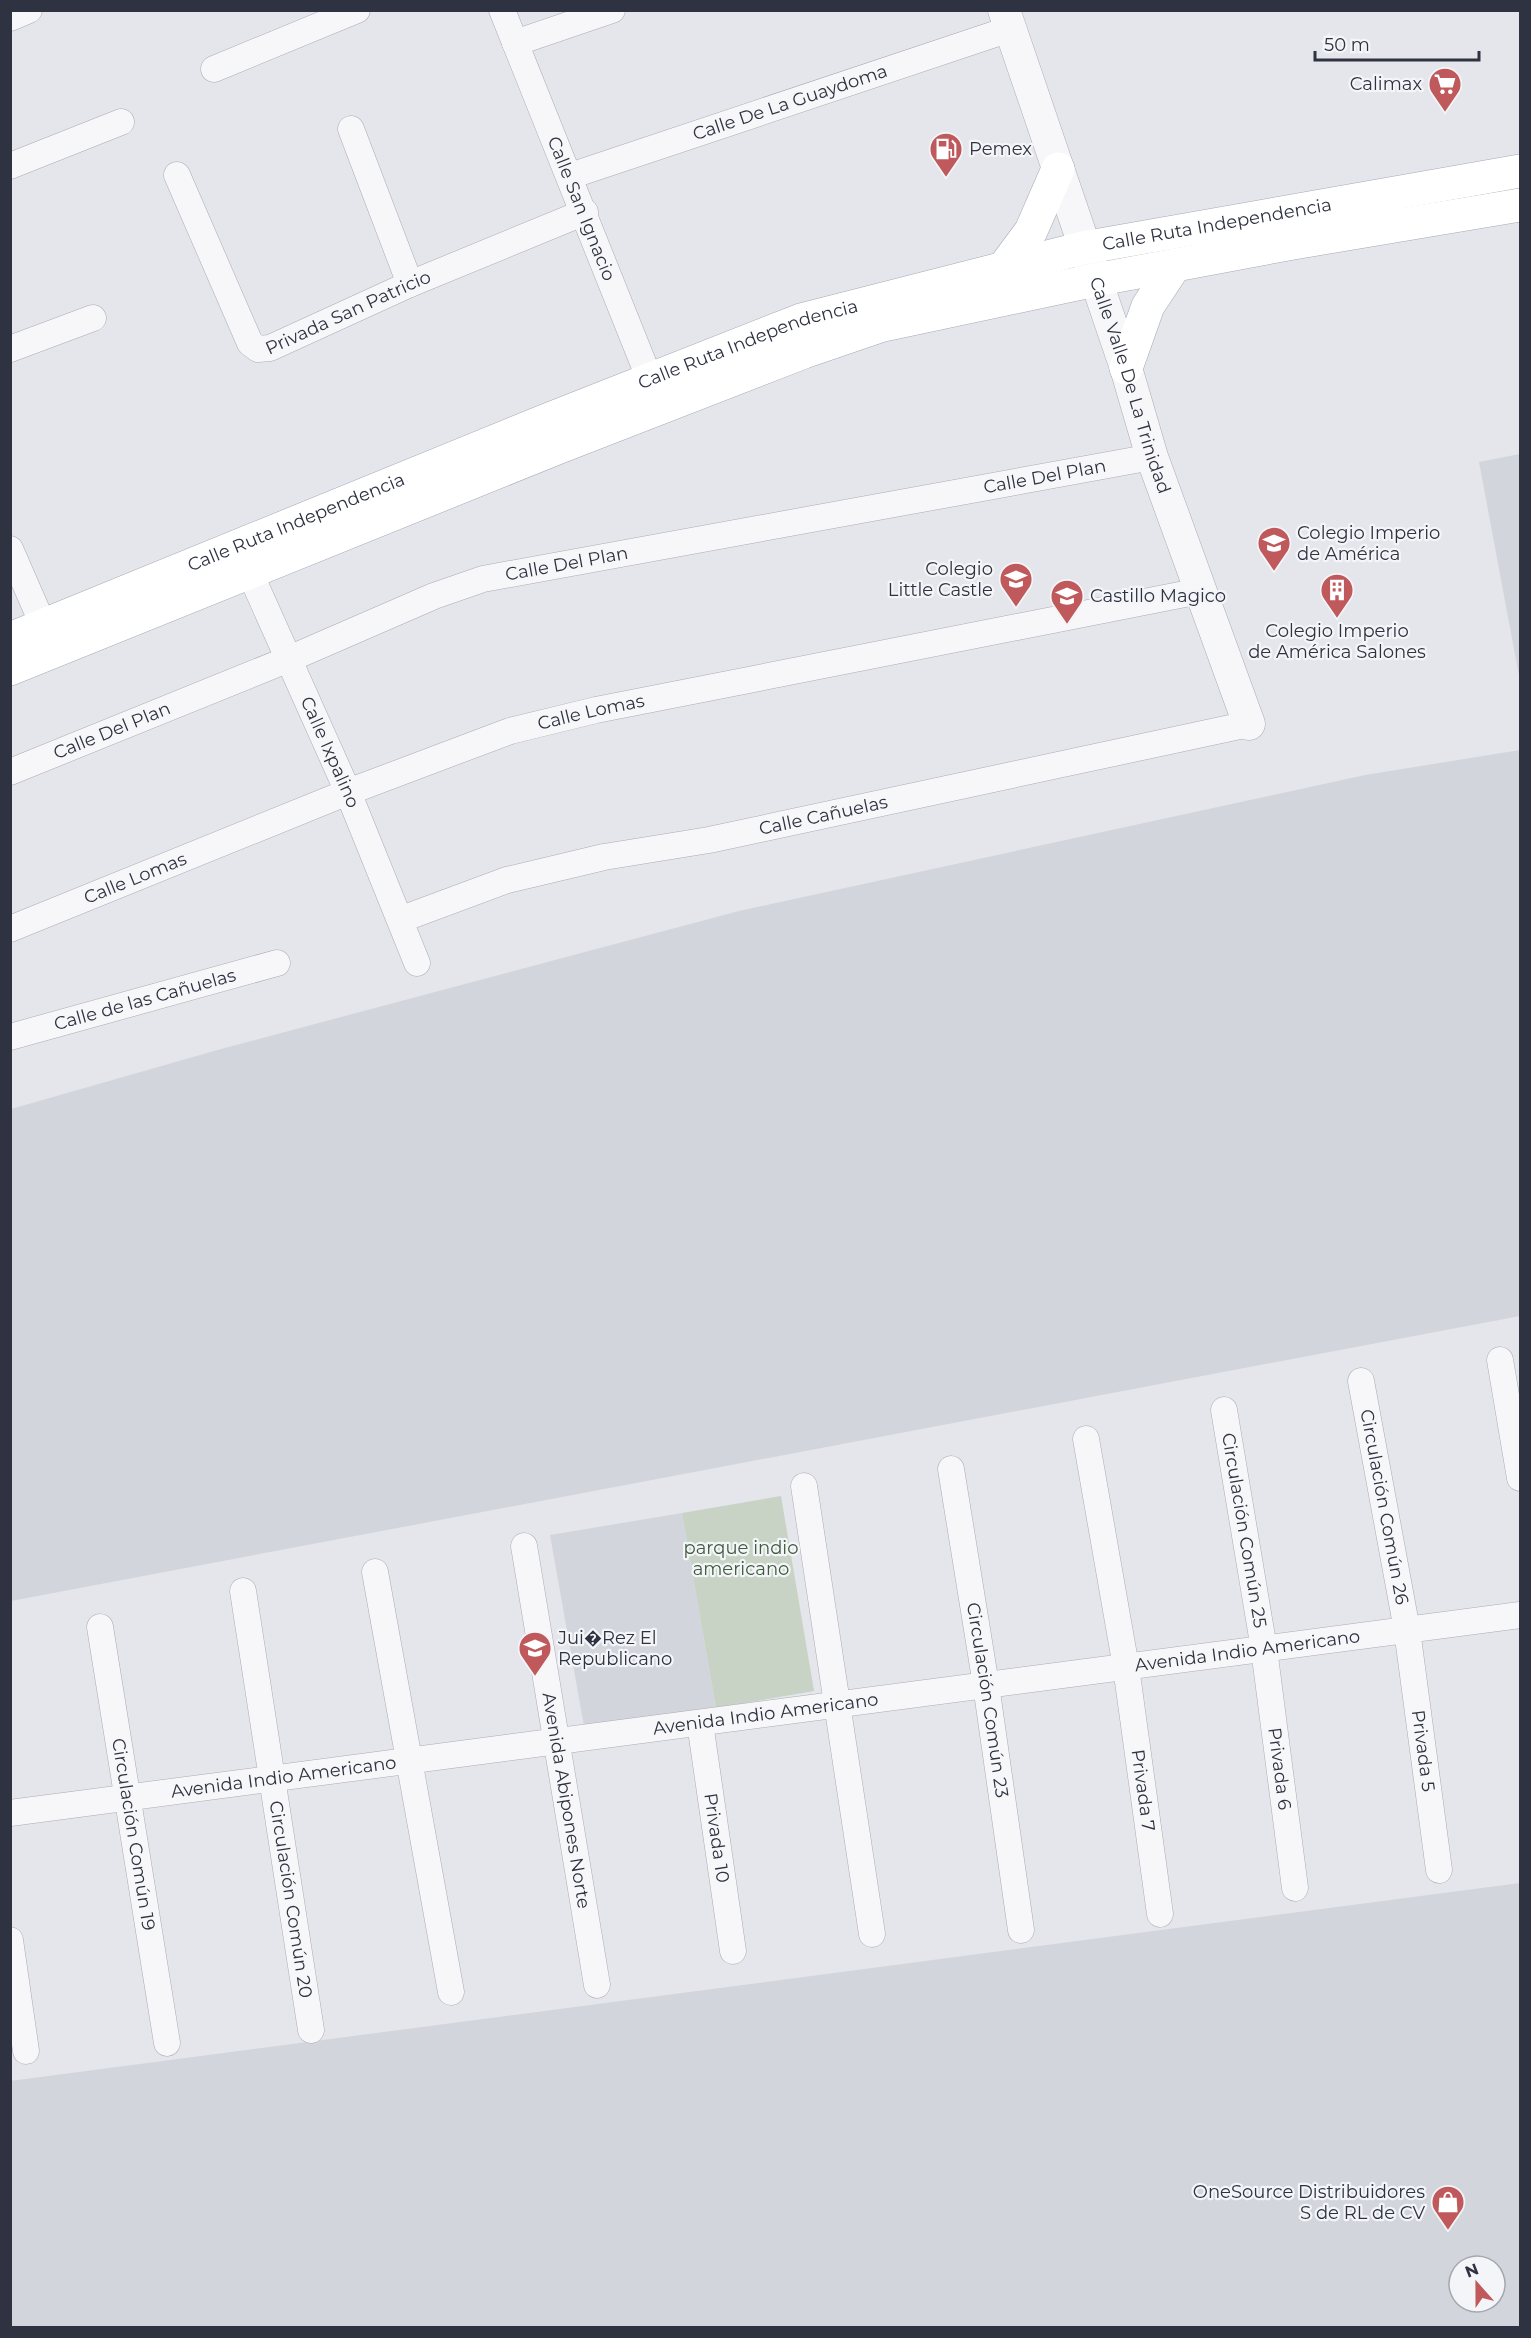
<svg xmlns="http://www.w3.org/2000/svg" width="1531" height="2338" font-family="Montserrat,sans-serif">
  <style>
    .built { fill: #d3d5dc; fill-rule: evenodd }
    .green { fill: #c8d3c6 }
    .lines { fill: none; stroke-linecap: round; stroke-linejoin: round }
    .minor-casing { stroke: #aaacb5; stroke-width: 27 }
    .tertiary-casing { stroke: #aaacb5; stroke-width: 33 }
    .primary-casing { stroke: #a5a9b5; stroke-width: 34 }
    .minor { stroke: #f7f7f9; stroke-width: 26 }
    .tertiary { stroke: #f7f7f9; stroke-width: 32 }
    .primary { stroke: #fff; stroke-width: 33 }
    .labels { text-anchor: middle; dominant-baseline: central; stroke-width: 4.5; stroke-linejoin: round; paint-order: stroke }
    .poi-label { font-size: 18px; fill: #2e3241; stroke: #f4f5f8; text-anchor: start }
    .street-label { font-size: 18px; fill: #2e3241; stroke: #f4f5f8 }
    .park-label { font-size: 18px; fill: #3f5b3d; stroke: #f4f5f8 }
  </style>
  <rect width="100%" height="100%" fill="#e4e6eb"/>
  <g class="built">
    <path d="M1520 454V681L1479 462Z"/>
    <path d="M1520 750V1316L11 1601V1109L221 1049 739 911 1365 775Z"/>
    <path d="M682 1513 716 1708 585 1732 550 1535Z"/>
    <path d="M1520 1883V2327H11L10 2081ZM1459 2266H1495V2302H1459Z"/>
  </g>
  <path class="green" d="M781 1496 814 1691 716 1708 682 1513Z"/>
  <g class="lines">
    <g class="minor-casing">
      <g id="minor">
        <path id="s1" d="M502 10 656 395"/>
        <path d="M10 18 29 10"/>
        <path d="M515 43 612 10"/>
        <path d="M214 69 357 10"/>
        <path d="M351 129 410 284"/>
        <path d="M10 166 121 122"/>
        <path id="s2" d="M177 175 250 343 258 349 270 348 410 284 585 212"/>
        <path id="s3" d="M570 176 1010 29"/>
        <path d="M10 349 93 318"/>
        <path d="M10 549 51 643"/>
        <path id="s4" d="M242 555 348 792 417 963"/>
        <path id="s5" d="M10 772 289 659 434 596 483 579 1152 457"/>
        <path id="s6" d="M402 919 507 880 604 857 709 840 1249 724"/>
        <path id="s7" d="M10 929 348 792 510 731 596 710 1200 591"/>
        <path id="s8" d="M10 1037 277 963"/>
        <path d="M1500 1360 1520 1478"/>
        <path id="s9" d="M1361 1381 1407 1630 1439 1870"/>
        <path id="s10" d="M1224 1410 1264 1649 1295 1888"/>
        <path id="s11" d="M1086 1439 1126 1667 1160 1914"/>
        <path id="s12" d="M951 1469 986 1685 1021 1930"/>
        <path d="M804 1486 872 1934"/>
        <path id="s13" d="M524 1546 597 1985"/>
        <path d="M375 1572 451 1992"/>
        <path id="s14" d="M243 1591 311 2030"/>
        <path id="s15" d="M100 1627 167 2043"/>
        <path id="s16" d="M700 1723 733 1951"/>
        <path id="s17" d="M10 1813 1520 1615"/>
        <path d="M10 1940 26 2051"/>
      </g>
    </g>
    <g class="tertiary-casing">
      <g id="tertiary">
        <path id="s18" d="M1004 10 1126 368 1152 457 1249 724"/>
      </g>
    </g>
    <g class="primary-casing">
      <g id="primary">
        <path d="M1005 266 1031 231 1058 169"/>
        <path d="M1126 368 1148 306 1175 265"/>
        <path id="s19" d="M10 639 547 420 801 320 1083 248 1520 171"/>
        <path d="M10 669 557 448 804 352 883 325 1095 280 1293 243 1520 205"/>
      </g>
    </g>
    <use href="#minor" class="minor"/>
    <use href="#tertiary" class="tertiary"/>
    <use href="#primary" class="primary"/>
  </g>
  <defs>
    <g id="supermarket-pin" transform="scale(1.725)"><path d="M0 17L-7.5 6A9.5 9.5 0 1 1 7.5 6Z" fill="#c0595c" stroke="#f4f5f8"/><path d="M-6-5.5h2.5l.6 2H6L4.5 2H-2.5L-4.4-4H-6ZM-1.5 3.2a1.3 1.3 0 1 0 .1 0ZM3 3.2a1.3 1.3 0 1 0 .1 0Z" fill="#fff"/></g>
    <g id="fuel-pin" transform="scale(1.725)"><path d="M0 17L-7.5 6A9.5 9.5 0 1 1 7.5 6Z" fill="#c0595c" stroke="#f4f5f8"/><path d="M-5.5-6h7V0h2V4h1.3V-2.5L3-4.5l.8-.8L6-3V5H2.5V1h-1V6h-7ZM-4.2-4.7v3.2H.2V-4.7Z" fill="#fff"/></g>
    <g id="school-pin" transform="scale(1.725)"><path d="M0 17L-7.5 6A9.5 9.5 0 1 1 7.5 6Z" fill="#c0595c" stroke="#f4f5f8"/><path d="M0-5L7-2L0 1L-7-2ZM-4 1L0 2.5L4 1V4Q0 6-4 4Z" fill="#fff"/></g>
    <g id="building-pin" transform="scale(1.725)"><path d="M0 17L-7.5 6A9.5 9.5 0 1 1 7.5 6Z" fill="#c0595c" stroke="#f4f5f8"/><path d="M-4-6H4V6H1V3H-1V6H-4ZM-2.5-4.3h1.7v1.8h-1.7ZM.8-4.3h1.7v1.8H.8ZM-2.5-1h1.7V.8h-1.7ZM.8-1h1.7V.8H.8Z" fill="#fff"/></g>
    <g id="shop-pin" transform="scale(1.725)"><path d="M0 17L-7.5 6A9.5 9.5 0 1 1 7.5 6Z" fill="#c0595c" stroke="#f4f5f8"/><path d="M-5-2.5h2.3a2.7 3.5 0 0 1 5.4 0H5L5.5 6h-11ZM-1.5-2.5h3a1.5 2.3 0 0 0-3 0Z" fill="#fff"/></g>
  </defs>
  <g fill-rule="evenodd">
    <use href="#supermarket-pin" x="1445" y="84"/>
    <use href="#fuel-pin" x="946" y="149"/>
    <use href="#school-pin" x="1274" y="543"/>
    <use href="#school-pin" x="1016" y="579"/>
    <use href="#building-pin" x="1337" y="590"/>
    <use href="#school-pin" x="1067" y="596"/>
    <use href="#school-pin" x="535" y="1648"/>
    <use href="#shop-pin" x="1448" y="2202"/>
  </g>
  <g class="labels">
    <g class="poi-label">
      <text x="1422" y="84" text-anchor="end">Calimax</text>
      <text x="969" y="149">Pemex</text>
      <text x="1297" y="533">Colegio Imperio<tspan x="1297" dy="21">de América</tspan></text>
      <text x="993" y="569" text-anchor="end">Colegio<tspan x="993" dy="21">Little Castle</tspan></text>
      <text x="1090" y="596">Castillo Magico</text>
      <text x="1337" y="631" text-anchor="middle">Colegio Imperio<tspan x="1337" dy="21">de América Salones</tspan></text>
      <text x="558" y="1638">Jui�Rez El<tspan x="558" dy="21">Republicano</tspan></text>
      <text x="1425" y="2192" text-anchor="end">OneSource Distribuidores<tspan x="1425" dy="21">S de RL de CV</tspan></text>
    </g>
    <g class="street-label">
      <text stroke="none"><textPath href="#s3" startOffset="232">Calle De La Guaydoma</textPath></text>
      <text stroke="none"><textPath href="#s1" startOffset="214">Calle San Ignacio</textPath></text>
      <text stroke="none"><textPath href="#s19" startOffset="1280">Calle Ruta Independencia</textPath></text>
      <text stroke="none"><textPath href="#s2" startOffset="291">Privada San Patricio</textPath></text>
      <text stroke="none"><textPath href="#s19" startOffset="795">Calle Ruta Independencia</textPath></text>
      <text stroke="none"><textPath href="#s18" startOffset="396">Calle Valle De La Trinidad</textPath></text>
      <text stroke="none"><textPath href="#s5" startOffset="1082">Calle Del Plan</textPath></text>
      <text stroke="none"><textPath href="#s19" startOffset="309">Calle Ruta Independencia</textPath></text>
      <text stroke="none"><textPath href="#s5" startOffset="596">Calle Del Plan</textPath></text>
      <text stroke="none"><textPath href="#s7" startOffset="621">Calle Lomas</textPath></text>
      <text stroke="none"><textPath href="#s5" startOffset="110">Calle Del Plan</textPath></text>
      <text stroke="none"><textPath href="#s4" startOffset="216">Calle Ixpalino</textPath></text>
      <text stroke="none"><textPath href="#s6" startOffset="435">Calle Cañuelas</textPath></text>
      <text stroke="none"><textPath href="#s7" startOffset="135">Calle Lomas</textPath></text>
      <text stroke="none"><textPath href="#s8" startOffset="140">Calle de las Cañuelas</textPath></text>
      <text stroke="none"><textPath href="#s9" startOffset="128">Circulación Común 26</textPath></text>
      <text stroke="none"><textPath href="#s10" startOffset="122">Circulación Común 25</textPath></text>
      <text stroke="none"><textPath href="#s17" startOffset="1248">Avenida Indio Americano</textPath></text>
      <text stroke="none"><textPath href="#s12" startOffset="234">Circulación Común 23</textPath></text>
      <text stroke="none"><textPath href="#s17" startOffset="762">Avenida Indio Americano</textPath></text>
      <text stroke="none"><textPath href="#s9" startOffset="375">Privada 5</textPath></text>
      <text stroke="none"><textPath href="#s10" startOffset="363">Privada 6</textPath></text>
      <text stroke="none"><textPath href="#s17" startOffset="276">Avenida Indio Americano</textPath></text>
      <text stroke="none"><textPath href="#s11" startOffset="356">Privada 7</textPath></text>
      <text stroke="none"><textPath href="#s13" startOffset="258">Avenida Abipones Norte</textPath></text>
      <text stroke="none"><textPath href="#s15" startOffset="210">Circulación Común 19</textPath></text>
      <text stroke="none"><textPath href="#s16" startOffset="116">Privada 10</textPath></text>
      <text stroke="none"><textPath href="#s14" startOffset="312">Circulación Común 20</textPath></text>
    </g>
    <g class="park-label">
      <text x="741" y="1548">parque indio<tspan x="741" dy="21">americano</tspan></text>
    </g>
  </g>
  <rect width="1531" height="2338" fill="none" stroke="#2e3241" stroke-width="24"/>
  <g transform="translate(1477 2284) rotate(339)"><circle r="28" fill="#f4f5f8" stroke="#a5a7af" stroke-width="1.5"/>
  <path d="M0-4.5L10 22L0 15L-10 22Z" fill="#c0595c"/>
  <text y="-9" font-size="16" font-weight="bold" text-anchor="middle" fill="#2e3241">N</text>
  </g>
  <path d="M1315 51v9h164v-9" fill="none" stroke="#2e3241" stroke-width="3"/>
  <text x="1324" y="51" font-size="18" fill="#2e3241" stroke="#f4f5f8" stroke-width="4.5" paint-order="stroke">50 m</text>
</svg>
